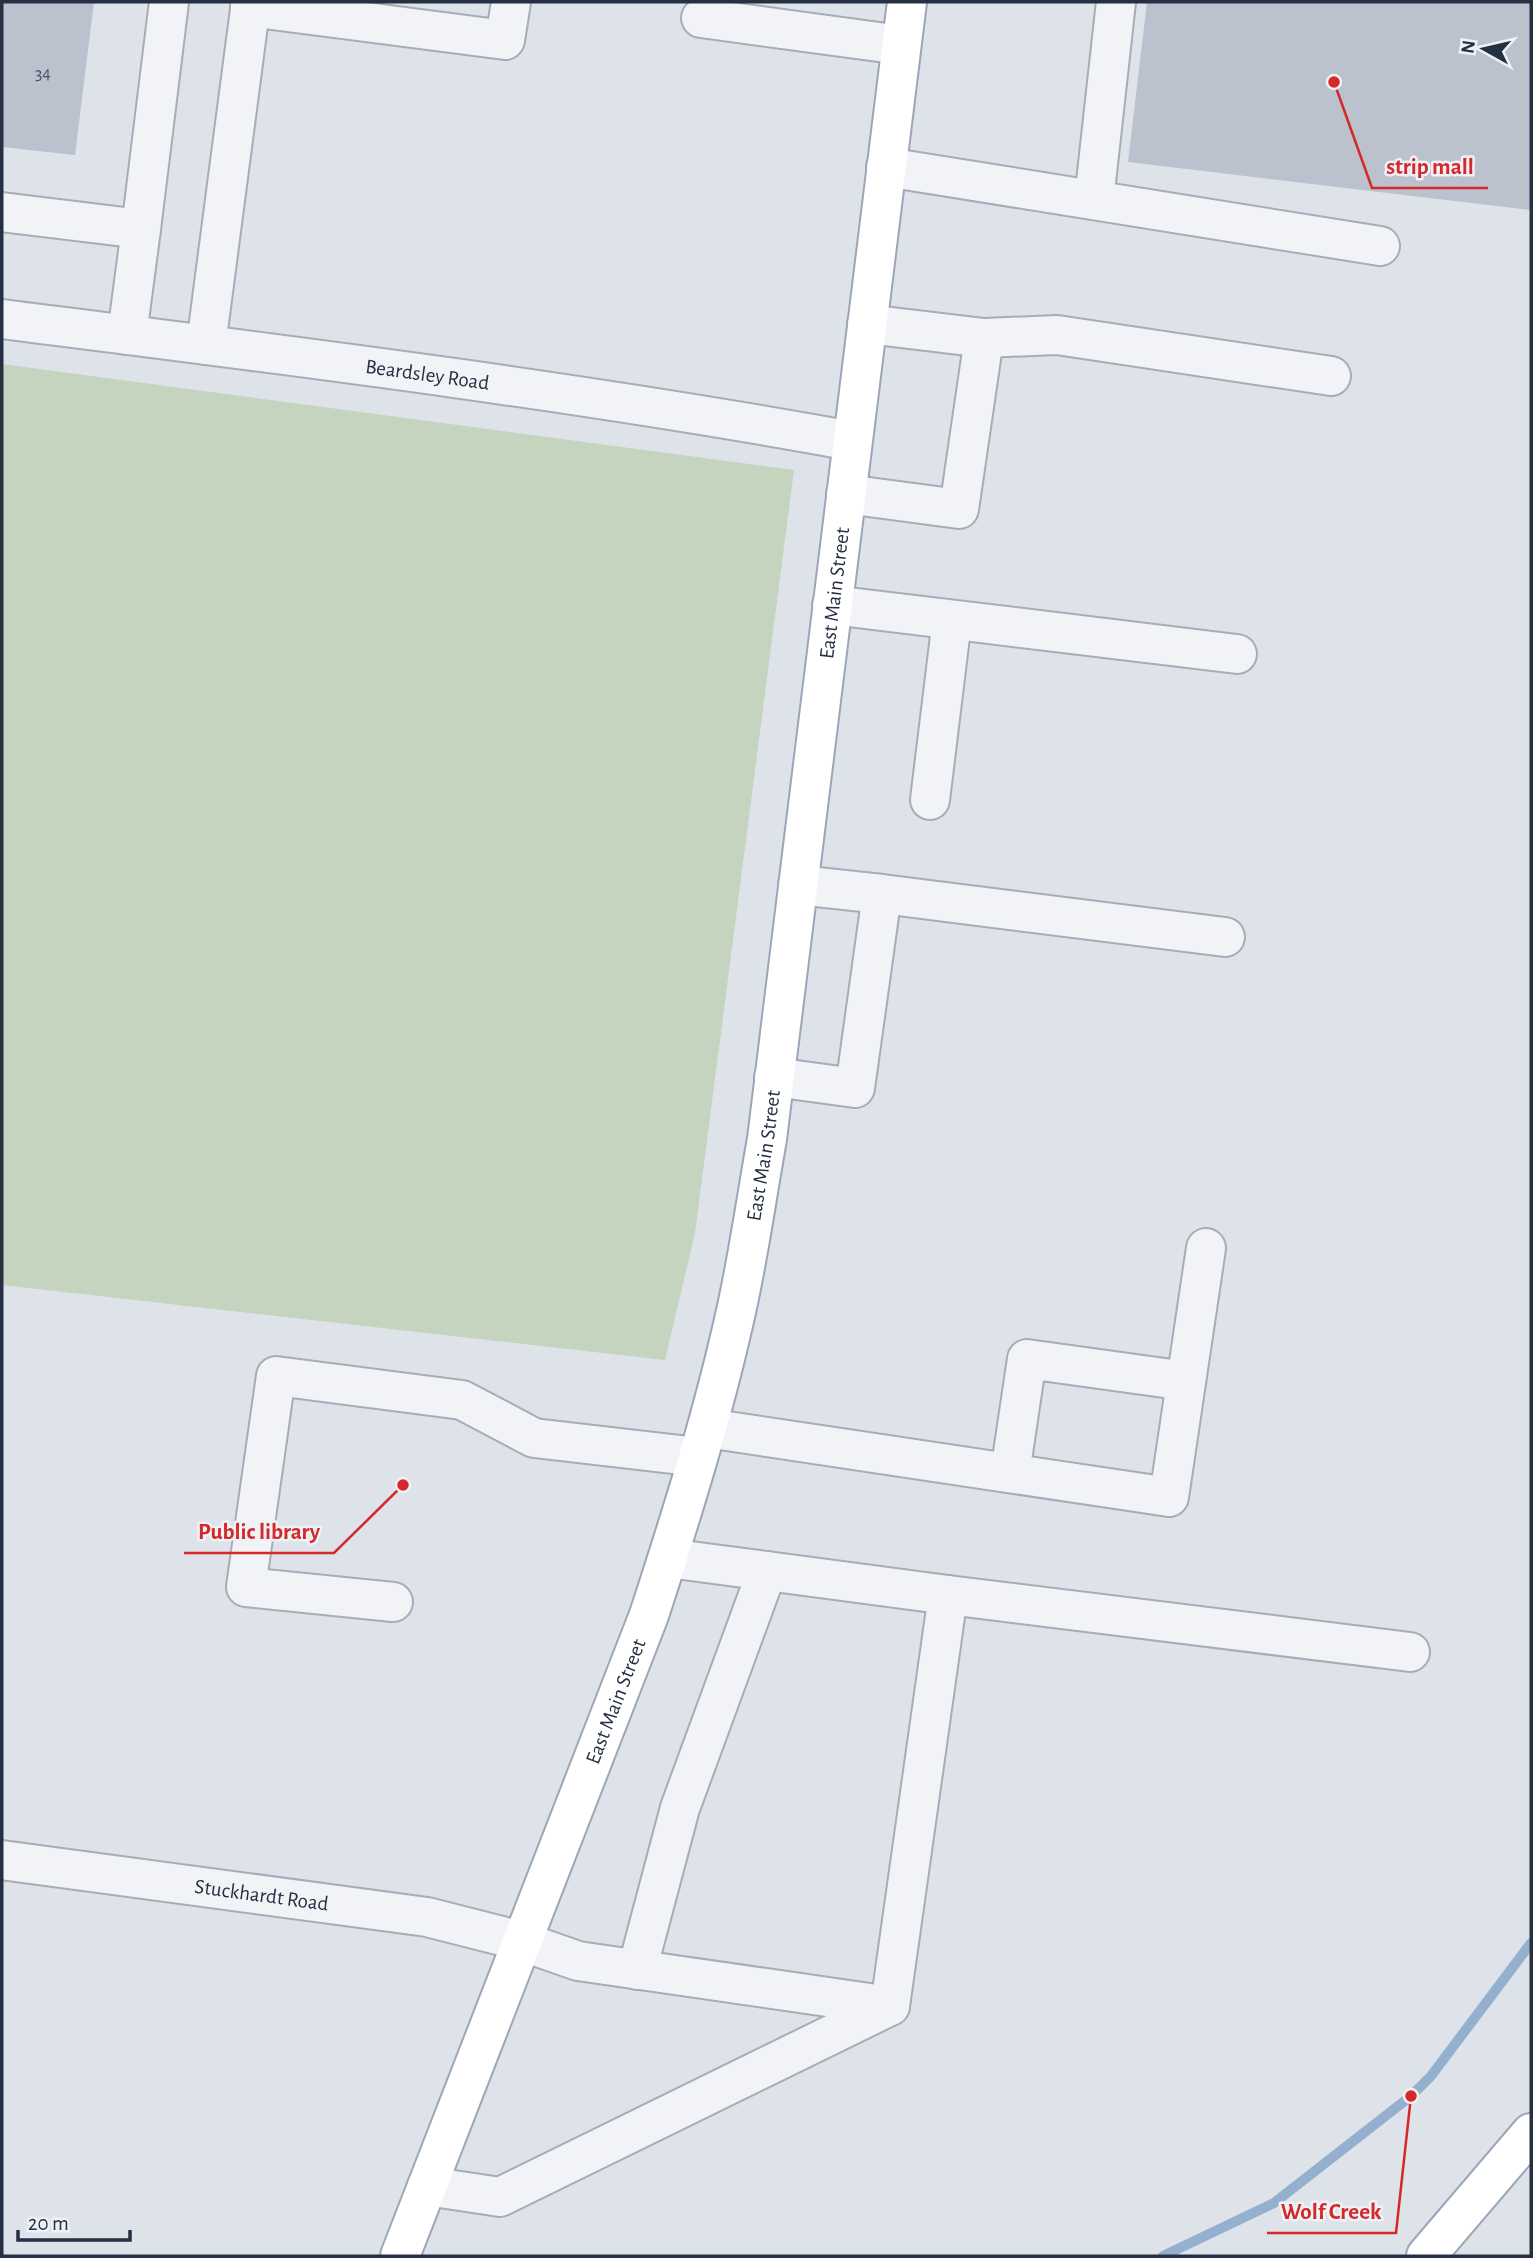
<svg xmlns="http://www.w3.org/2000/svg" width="1533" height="2258" font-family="'Alegreya Sans',sans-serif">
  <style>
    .green { fill: #c4d4be }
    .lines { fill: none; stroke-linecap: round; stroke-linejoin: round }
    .stream { stroke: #95b0ce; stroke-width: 10 }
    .building { fill: #bbc1cd }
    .minor-casing { stroke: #a6adb8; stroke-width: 42 }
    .major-casing { stroke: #9ca6b7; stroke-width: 42 }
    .minor { stroke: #f2f3f7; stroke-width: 38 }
    .major { stroke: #fff; stroke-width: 38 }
    .labels { text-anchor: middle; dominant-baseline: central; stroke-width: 5; stroke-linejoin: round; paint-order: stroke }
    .number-label { font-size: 18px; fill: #4a5465 }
    .street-label { font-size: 21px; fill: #253042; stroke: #eef2f7 }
    .leader { fill: none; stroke: #d62828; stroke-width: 2.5 }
    .callout-dot { fill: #d62828; stroke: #eef2f7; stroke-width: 2.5 }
    .callout-label { font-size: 23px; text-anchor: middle; font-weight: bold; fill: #d62828; stroke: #eef2f7; stroke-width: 5; stroke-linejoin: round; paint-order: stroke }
  </style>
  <rect width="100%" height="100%" fill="#dee3ea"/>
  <path class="green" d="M2 364 794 470 695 1233 665 1360 2 1285Z"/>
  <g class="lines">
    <path class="stream" d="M1163 2256 1274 2203 1411 2096 1431 2076 1531 1943"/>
  </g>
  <g class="building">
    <path d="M2 2H94L75 155 2 147Z"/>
    <path d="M1147 2H1531V210L1128 162Z"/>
  </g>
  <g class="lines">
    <g class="minor-casing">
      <g id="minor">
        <path d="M250 7 505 40 511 2"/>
        <path d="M701 18 901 45"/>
        <path d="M886 167 1380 246"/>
        <path d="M1094 200 1116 2"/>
        <path d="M2 212 141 229 127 335"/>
        <path d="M141 229 169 2"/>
        <path id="s1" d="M2 319C286 355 571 390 852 441"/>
        <path d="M984 338 1057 335 1331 376"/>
        <path d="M206 345 251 2"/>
        <path d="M846 494 959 509 984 338 867 324"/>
        <path d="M832 605 1237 654"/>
        <path d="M930 800 952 620"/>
        <path d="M882 894 1225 937"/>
        <path d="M774 1077 855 1088 882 894 798 885"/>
        <path d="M707 1428 1169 1497 1206 1248"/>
        <path d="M1010 1473 1027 1359 1186 1381"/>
        <path d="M948 1595 1410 1652"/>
        <path d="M393 1602 246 1587 276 1376 462 1400 534 1438 698 1457"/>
        <path id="s2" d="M2 1860 427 1917 521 1941 578 1961 890 2006"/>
        <path d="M637 1970 680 1808 767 1571"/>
        <path d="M427 2186 500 2197 890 2006 948 1595 668 1558"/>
      </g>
    </g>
    <g class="major-casing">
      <g id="major">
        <path id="s3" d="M400 2256 649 1615C682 1514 714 1412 737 1307 749 1252 757 1195 767 1139L907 2"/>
        <path d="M1426 2256 1531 2133"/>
      </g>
    </g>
    <use href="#minor" class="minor"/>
    <use href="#major" class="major"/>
  </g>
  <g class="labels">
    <g class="number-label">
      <text x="43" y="74">34</text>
    </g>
    <g class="street-label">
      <text stroke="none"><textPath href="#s1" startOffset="429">Beardsley Road</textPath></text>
      <text stroke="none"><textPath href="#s3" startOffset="1729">East Main Street</textPath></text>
      <text stroke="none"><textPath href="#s3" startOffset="1162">East Main Street</textPath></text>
      <text stroke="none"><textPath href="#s3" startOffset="595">East Main Street</textPath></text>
      <text stroke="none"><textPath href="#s2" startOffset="262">Stuckhardt Road</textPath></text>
    </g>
  </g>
  <path class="leader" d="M1334 82L1372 188H1488M403 1485L334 1553H184M1411 2096L1396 2233H1267"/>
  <g class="callout-dot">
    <circle cx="1334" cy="82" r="7"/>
    <circle cx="403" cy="1485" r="7"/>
    <circle cx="1411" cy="2096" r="7"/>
  </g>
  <g class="callout-label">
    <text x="1430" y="174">strip mall</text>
    <text x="259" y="1539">Public library</text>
    <text x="1331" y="2219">Wolf Creek</text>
  </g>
  <rect width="1533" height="2258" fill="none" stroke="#253042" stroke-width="7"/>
  <g transform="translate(1484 49) rotate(278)" stroke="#eef2f7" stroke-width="5" paint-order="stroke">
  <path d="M0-5L12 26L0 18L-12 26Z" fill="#253042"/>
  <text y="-10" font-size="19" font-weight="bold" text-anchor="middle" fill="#253042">N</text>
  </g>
  <path d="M18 2230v10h112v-10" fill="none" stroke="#253042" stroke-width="3.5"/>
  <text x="28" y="2230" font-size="21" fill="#253042" stroke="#eef2f7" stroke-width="5" paint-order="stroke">20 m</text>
</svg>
